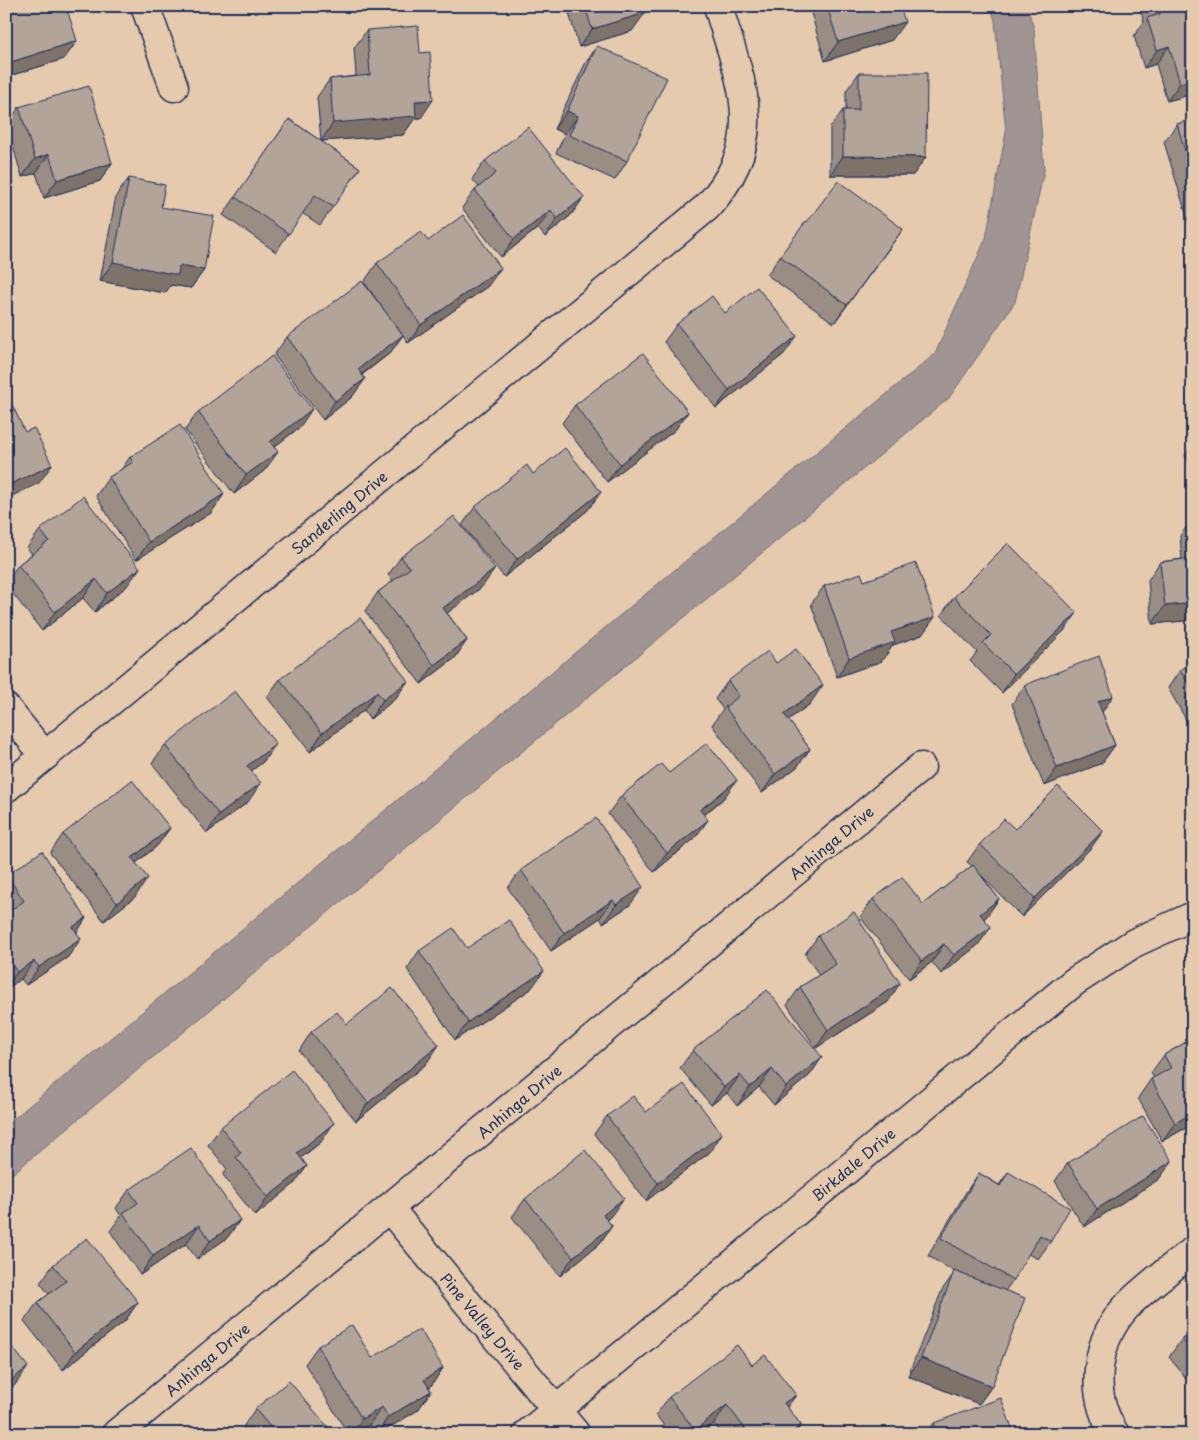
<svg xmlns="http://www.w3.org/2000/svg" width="1199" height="1440" font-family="'Playpen Sans',sans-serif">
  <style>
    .water { fill: #a09592; stroke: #6b6c7d }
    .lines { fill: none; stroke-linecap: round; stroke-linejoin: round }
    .minor-casing { stroke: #1b2f5e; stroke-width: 31 }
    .tertiary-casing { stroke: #1b2f5e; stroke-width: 31 }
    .minor { stroke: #e5caad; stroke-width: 28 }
    .tertiary { stroke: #e5caad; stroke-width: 28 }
    .wall { fill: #9a8d84; stroke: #1b2f5e }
    .shaded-wall { fill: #7d736b; stroke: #1b2f5e }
    .building { fill: #b3a499; stroke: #1b2f5e }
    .labels { text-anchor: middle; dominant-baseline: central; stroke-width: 5; stroke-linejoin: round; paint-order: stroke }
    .street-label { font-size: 15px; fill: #1b2f5e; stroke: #e5caad }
  </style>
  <rect width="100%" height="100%" fill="#e5caad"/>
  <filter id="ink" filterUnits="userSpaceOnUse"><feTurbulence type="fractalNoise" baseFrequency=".02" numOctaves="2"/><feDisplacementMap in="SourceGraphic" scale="10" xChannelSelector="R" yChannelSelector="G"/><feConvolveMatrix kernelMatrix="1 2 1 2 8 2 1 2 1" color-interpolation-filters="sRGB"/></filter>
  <g filter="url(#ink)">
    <path class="water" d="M991 6H1027L1034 29 1044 171 1015 302 949 398 6 1179V1125L935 354 986 238 1006 132 995 21Z"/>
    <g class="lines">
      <g class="minor-casing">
        <g id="minor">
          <path d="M145 6 174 87"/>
          <path d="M6 708 45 756"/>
          <path d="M6 788 707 207C770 138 741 84 718 6"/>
          <path d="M389 1208 576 1434"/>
          <path d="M116 1434 921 767"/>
          <path d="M1115 1434C1088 1393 1095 1338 1130 1303 1149 1284 1172 1268 1193 1251"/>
        </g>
      </g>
      <g class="tertiary-casing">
        <path id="tertiary" d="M527 1434 1074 982 1134 943 1193 916"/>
      </g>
      <use href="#minor" class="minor"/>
      <use href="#tertiary" class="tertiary"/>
    </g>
    <g class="wall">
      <path d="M6 6 77 41 64 59 6 77Z"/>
      <path d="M567 6H643L632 31 579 47Z"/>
      <path d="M809 6H900L892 40 825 61Z"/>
      <path d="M1145 6H1193V94L1167 101 1156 64 1144 68 1134 36 1144 22 1141 12Z"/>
      <path d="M367 30 421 118H415L403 135 321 141 317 97 330 79 356 76 354 48Z"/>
      <path d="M597 46 627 161 615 180 556 153 565 134 554 129 585 64Z"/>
      <path d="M859 73 926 157 913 175H830V128L843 110H846V91Z"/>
      <path d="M19 107 112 163 100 181 44 198 36 173 22 177 7 126Z"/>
      <path d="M289 119 360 168 320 225 302 213 276 252 223 215Z"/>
      <path d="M1193 119V233H1192L1164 142 1177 124Z"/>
      <path d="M485 161 584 197 571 215 545 237 538 228 501 257 462 208 475 190 479 187 472 179Z"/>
      <path d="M129 178 161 207 204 270 191 288 171 285 165 293 100 281 116 196Z"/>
      <path d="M428 241 488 286 408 343 403 335 390 353 362 375 365 379 352 397 323 420 274 355 287 337 392 321 364 282 377 263Z"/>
      <path d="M890 247 834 323 767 275 780 256Z"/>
      <path d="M725 313 784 354 716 408 664 342 677 324Z"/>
      <path d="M575 405 688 412 675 430 607 482 562 423Z"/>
      <path d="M198 412 300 427 274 447 265 470 234 494 185 430Z"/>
      <path d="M1193 444V472L1185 455Z"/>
      <path d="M130 457 224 494 211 513 136 560 96 496 109 477 121 470Z"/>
      <path d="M475 507 588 510 504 577 462 525Z"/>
      <path d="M1193 518V620L1152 624 1148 580 1160 562 1182 559 1180 536Z"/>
      <path d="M40 530 127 586 95 612 83 598 42 631 6 585V582L18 565 32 554 27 548Z"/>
      <path d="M401 557 482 587 447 613 467 640 455 658 421 684 365 611 378 592 393 581 388 575Z"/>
      <path d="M864 581 922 635 893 645 882 661 837 677 811 604 824 586Z"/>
      <path d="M954 597 1064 631 1002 693 970 661 977 652 941 615Z"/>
      <path d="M776 663 810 704 788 720 810 749 797 767 762 793 712 725 723 709 715 699 728 681Z"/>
      <path d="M1193 663V732L1168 688 1180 670Z"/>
      <path d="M280 679 408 681 395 699 370 719 364 710 310 752 267 697Z"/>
      <path d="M1025 685 1102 712 1115 745 1102 763 1044 786 1012 704Z"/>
      <path d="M276 744 263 762 251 771 248 802 207 833 152 763 165 745Z"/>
      <path d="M669 773 724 798 704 815 695 838 654 872 608 814 621 796Z"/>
      <path d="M170 828 157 846 136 863 135 897 104 921 50 853 63 834Z"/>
      <path d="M1015 829 1103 831 1090 849 1022 917 981 875 999 899 986 917 984 918 978 945 941 974 932 962 909 979 860 917 873 899 923 904 972 866 967 862 980 844Z"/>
      <path d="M521 870 630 905 603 923 600 918 551 951 508 888Z"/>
      <path d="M7 875 86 918 77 932 68 957 26 985 21 979 6 989Z"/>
      <path d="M818 936 888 1002 816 1048 787 1005 800 987 819 975 805 954Z"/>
      <path d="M419 951 531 989 455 1040 407 969Z"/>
      <path d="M347 1024 426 1064 356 1121 299 1051 311 1032Z"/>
      <path d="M1193 1038V1124L1162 1141 1138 1098 1151 1079 1154 1078 1151 1073 1164 1055Z"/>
      <path d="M693 1050 822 1057 810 1075 774 1105 759 1087 737 1106 727 1093 711 1105 680 1068Z"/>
      <path d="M646 1112 710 1152 646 1201 594 1134 607 1116Z"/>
      <path d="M221 1127 321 1142 301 1158 307 1166 294 1184 255 1216 223 1175 227 1169 208 1145Z"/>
      <path d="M1172 1161 1159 1179 1084 1227 1055 1181 1068 1163Z"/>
      <path d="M1008 1172 1051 1241 1038 1259 1028 1254 1013 1280 1005 1291 992 1386 979 1404 908 1376 942 1290 955 1272 928 1256 966 1192 979 1173 999 1185Z"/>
      <path d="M129 1190 240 1220 227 1238 197 1259 186 1244 140 1275 110 1231 121 1216 116 1208Z"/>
      <path d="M525 1199 611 1216 607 1220 612 1226 599 1244 560 1276 512 1217Z"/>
      <path d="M53 1265 138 1302 125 1321 63 1370 24 1321 37 1303 49 1294 40 1283Z"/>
      <path d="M1193 1331V1387L1169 1357 1182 1339Z"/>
      <path d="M318 1346 372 1358 443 1368 431 1386 429 1387 431 1391 418 1410 379 1434H374L369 1425 355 1434H348L305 1364Z"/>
      <path d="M752 1365 796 1395 787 1407 801 1425 795 1434H722L714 1424 701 1434H670L656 1415 669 1397Z"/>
      <path d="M255 1409 334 1434H248L243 1427Z"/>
      <path d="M934 1423 1014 1434H926Z"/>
    </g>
    <g class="shaded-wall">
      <path d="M645 13 632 31 579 47 592 29Z"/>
      <path d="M905 22 892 40 825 61 838 42Z"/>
      <path d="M77 41 64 59 6 77V68L11 62Z"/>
      <path d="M1169 46 1156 64 1144 68 1157 50Z"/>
      <path d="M1193 79V94L1167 101 1180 83Z"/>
      <path d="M433 100 421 118H415L403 135 321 141 333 123 415 101Z"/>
      <path d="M567 111 578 116 565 134 554 129Z"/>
      <path d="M49 154 36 173 22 177 35 159Z"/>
      <path d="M843 156 926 157 913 175H830Z"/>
      <path d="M112 163 100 181 44 198 57 180Z"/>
      <path d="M584 197 571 215 545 237 557 219Z"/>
      <path d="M551 210 538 228 501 257 514 239Z"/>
      <path d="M903 229 890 247 834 323 847 305Z"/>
      <path d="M113 262 179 266 204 270 191 288 171 285 165 293 100 281Z"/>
      <path d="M501 268 488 286 408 343 421 325Z"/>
      <path d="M403 335 390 353 345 387 358 369Z"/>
      <path d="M797 336 784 354 716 408 729 390Z"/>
      <path d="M365 379 352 397 323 420 335 401Z"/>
      <path d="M312 409 300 427 257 460 270 442Z"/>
      <path d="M688 412 675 430 607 482 620 464Z"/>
      <path d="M278 452 265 470 234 494 246 475Z"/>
      <path d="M52 465 39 483 6 499V486Z"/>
      <path d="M601 492 588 510 504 577 517 559Z"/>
      <path d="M224 494 211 513 136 560 149 542Z"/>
      <path d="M140 568 127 586 95 612 107 593Z"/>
      <path d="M495 569 482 587 430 626 443 608Z"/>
      <path d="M96 579 83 598 42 631 55 612Z"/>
      <path d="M1193 603V620L1152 624 1165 606Z"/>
      <path d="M1077 613 1064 631 1002 693 1014 674Z"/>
      <path d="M935 617 922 635 893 645 882 661 837 677 849 658 891 632Z"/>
      <path d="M467 640 455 658 421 684 434 665Z"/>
      <path d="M408 681 395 699 370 719 383 700Z"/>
      <path d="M823 685 810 704 771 732 784 714Z"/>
      <path d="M377 692 364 710 310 752 322 733Z"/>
      <path d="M1113 696 1101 714 1098 702Z"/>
      <path d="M276 744 263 762 234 784 247 766Z"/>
      <path d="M1115 745 1102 763 1044 786 1057 768Z"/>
      <path d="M810 749 797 767 762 793 775 774Z"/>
      <path d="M737 780 724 798 687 828 700 810Z"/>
      <path d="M261 783 248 802 207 833 219 815Z"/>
      <path d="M708 820 695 838 654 872 667 853Z"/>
      <path d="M170 828 157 846 119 876 132 858Z"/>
      <path d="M1103 831 1090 849 1022 917 1035 898Z"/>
      <path d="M148 878 135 897 104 921 117 903Z"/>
      <path d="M643 887 630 905 603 923 616 905Z"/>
      <path d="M999 899 986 917 967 932 980 914Z"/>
      <path d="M613 900 600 918 551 951 564 933Z"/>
      <path d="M86 918 74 937 73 927Z"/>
      <path d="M991 927 978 945 941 974 954 955Z"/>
      <path d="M81 939 68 957 26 985 39 967Z"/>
      <path d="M944 944 932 962 909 979 922 961Z"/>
      <path d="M34 961 21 979 6 989V987L17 972Z"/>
      <path d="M544 971 531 989 455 1040 468 1022Z"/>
      <path d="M900 983 888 1002 816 1048 828 1030Z"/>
      <path d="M439 1045 426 1064 356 1121 368 1103Z"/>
      <path d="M822 1057 810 1075 774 1105 786 1087Z"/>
      <path d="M772 1069 759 1087 737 1106 750 1087Z"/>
      <path d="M740 1075 727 1093 711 1105 724 1087Z"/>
      <path d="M1193 1113V1124L1162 1141 1175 1123Z"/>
      <path d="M334 1123 321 1142 284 1171 297 1153Z"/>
      <path d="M722 1134 710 1152 646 1201 658 1183Z"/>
      <path d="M1172 1161 1159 1179 1084 1227 1097 1209Z"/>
      <path d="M307 1166 294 1184 255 1216 268 1197Z"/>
      <path d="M624 1198 611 1216 590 1233 603 1215Z"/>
      <path d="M240 1220 227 1238 197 1259 210 1241Z"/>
      <path d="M199 1225 186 1244 140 1275 153 1256Z"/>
      <path d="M612 1226 599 1244 560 1276 573 1257Z"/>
      <path d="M138 1302 125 1321 63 1370 75 1352Z"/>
      <path d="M921 1358 992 1386 979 1404 908 1376Z"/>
      <path d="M28 1367 15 1385 6 1392V1384Z"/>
      <path d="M443 1368 431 1386 411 1398 424 1380Z"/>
      <path d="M431 1391 418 1410 379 1434H377L388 1417Z"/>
      <path d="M796 1395 783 1413 784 1403Z"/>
      <path d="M727 1405 714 1424 701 1434H692L695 1430Z"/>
      <path d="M382 1407 369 1425 355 1434H352L362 1419Z"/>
      <path d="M801 1425 795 1434H790Z"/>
    </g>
    <g class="building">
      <path d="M6 6H66L77 41 11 62 6 48Z"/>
      <path d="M585 6H643L645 13 592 29Z"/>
      <path d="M827 6H900L905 22 838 42Z"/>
      <path d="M1158 6H1193V79L1180 83 1169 46 1157 50 1147 18 1160 14Z"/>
      <path d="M418 26 420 53 430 52 433 100 415 101 416 116 333 123 330 79 370 75 367 30Z"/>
      <path d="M597 46 667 78 627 161 569 135 578 116 567 111Z"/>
      <path d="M859 73H927L926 157 843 156V110H859Z"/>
      <path d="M89 86 112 163 57 180 49 154 35 159 19 107Z"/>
      <path d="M289 119 360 168 333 207 315 195 289 234 235 197Z"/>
      <path d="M1193 119V177L1177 124Z"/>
      <path d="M528 127 584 197 557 219 551 210 514 239 475 190 496 173 485 161Z"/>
      <path d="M129 178 165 185 161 207 214 216 204 270 179 266 178 275 113 262Z"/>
      <path d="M838 181 903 229 847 305 780 256 806 221 807 222Z"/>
      <path d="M463 215 501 268 421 325 377 263 421 232 428 241Z"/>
      <path d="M362 281 403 335 358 369 365 379 335 401 287 337Z"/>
      <path d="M757 287 797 336 729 390 677 324 712 296 725 313Z"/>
      <path d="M643 353 688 412 620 464 575 405Z"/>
      <path d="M272 356 312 409 270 442 278 452 246 475 198 412Z"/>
      <path d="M6 392 25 432 34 428 52 465 6 486Z"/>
      <path d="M180 425 224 494 149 542 109 477 133 462 130 457Z"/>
      <path d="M565 448 601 492 517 559 475 507 527 465 533 474Z"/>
      <path d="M83 496 140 568 107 593 96 579 55 612 18 565 49 541 40 530Z"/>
      <path d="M454 516 495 569 443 608 467 640 434 665 378 592 410 568 401 557Z"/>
      <path d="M1008 543 1077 613 1014 674 983 643 991 635 954 597Z"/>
      <path d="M1193 558V603L1165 606 1160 562Z"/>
      <path d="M916 563 935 617 891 632 895 642 849 658 824 586 861 573 864 581Z"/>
      <path d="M360 618 408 681 383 700 377 692 322 733 280 679Z"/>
      <path d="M796 649 823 685 784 714 810 749 775 774 725 707 739 696 728 681 768 651 776 663Z"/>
      <path d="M1099 656 1113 696 1098 702 1115 745 1057 768 1025 685Z"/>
      <path d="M1193 663V691L1180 670Z"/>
      <path d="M235 691 276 744 247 766 261 783 219 815 165 745Z"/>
      <path d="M707 743 737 780 700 810 708 820 667 853 621 796 661 764 669 773Z"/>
      <path d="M132 780 170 828 132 858 148 878 117 903 63 834Z"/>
      <path d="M1058 786 1103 831 1035 898 980 844 1004 819 1015 829Z"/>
      <path d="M596 818 643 887 616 905 613 900 564 933 521 870Z"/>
      <path d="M42 851 86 918 73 927 81 939 39 967 34 961 17 972 6 956V913L24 901 7 875Z"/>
      <path d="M973 865 999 899 980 914 991 927 954 955 944 944 922 961 873 899 902 877 923 904Z"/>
      <path d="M854 912 900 983 828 1030 800 987 836 964 818 936Z"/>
      <path d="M509 920 544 971 468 1022 419 951 453 928 467 948Z"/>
      <path d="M392 988 439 1045 368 1103 311 1032 337 1012 347 1024Z"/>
      <path d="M767 990 822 1057 786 1087 772 1069 750 1087 740 1075 724 1087 693 1050Z"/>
      <path d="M1193 1038V1113L1175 1123 1151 1079 1171 1068 1164 1055Z"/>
      <path d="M292 1070 334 1123 297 1153 307 1166 268 1197 236 1157 241 1153 221 1127Z"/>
      <path d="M684 1084 722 1134 658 1183 607 1116 633 1096 646 1112Z"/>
      <path d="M1143 1116 1172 1161 1097 1209 1068 1163Z"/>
      <path d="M191 1148 240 1220 210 1241 199 1225 153 1256 123 1213 138 1203 129 1190Z"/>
      <path d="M585 1150 624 1198 603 1215 612 1226 573 1257 525 1199Z"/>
      <path d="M1008 1172 1070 1208 1051 1241 1040 1235 1013 1280 941 1238 979 1173 1000 1186Z"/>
      <path d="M87 1238 138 1302 75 1352 37 1303 66 1281 53 1265Z"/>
      <path d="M954 1271 1025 1298 992 1386 921 1358Z"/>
      <path d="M352 1325 372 1358 420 1329 443 1368 424 1380 431 1391 388 1417 382 1407 362 1419 318 1346Z"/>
      <path d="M1193 1331V1353L1182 1339Z"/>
      <path d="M6 1339 28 1367 6 1384Z"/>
      <path d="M737 1345 752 1365 765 1355 796 1395 784 1403 801 1425 790 1434H749L727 1405 695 1430 669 1397Z"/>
      <path d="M289 1381 334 1434H276L255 1409Z"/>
      <path d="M1001 1398 1014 1434H938L934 1423Z"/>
    </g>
  </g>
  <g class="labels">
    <g class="street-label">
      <text transform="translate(339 512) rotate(-40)">Sanderling Drive</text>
      <text transform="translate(831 842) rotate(-40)">Anhinga Drive</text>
      <text transform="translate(519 1101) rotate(-40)">Anhinga Drive</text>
      <text transform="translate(853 1164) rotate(-40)">Birkdale Drive</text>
      <text transform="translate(483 1321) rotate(50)">Pine Valley Drive</text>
      <text transform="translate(207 1359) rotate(-40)">Anhinga Drive</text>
    </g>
  </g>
  <rect width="1199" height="1440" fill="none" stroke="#e5caad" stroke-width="25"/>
  <rect x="12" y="12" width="1174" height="1415" fill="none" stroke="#1b2f5e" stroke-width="2" filter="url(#ink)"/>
</svg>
